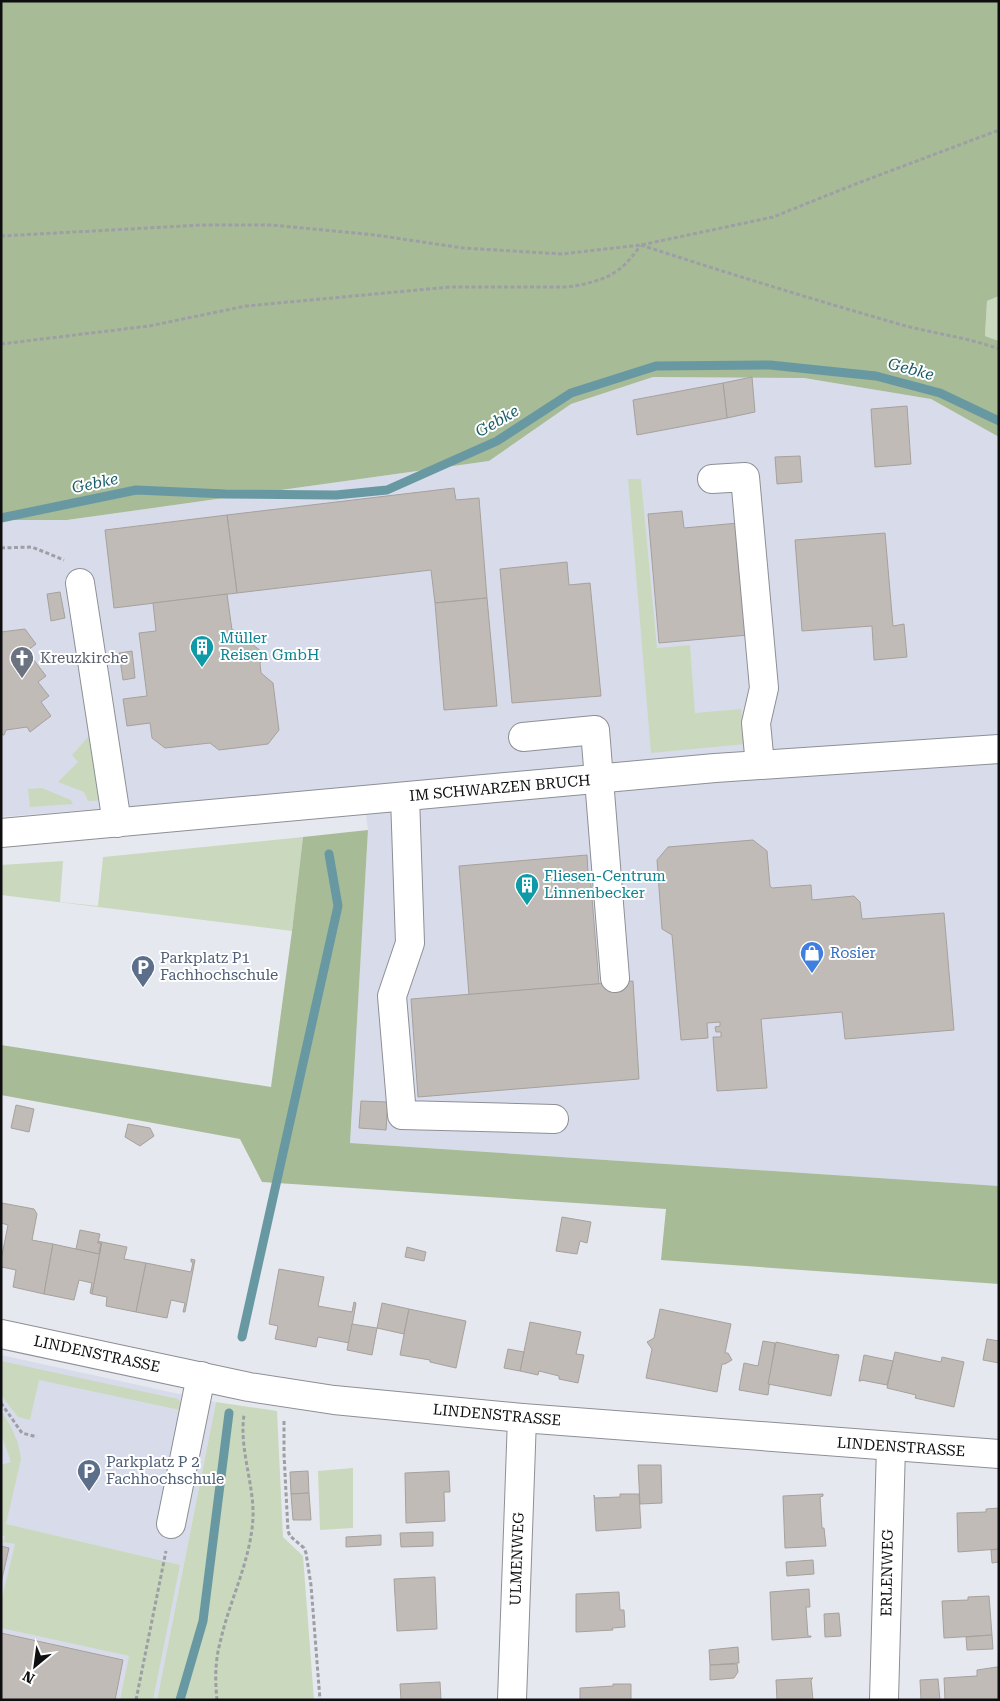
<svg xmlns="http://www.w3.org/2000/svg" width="1000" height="1701" font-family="'Roboto Serif',serif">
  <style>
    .built { fill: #d8dcea }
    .green { fill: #cad9bd }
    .forest { fill: #a7bb97 }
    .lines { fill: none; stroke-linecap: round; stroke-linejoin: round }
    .stream { stroke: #6899a2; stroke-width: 9 }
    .building { fill: #c0bbb6; stroke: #a6a19d }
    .minor-casing { stroke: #8d8f95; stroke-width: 30 }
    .path { stroke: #9d9fa4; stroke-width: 3; stroke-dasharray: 4 2.5; stroke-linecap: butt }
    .minor { stroke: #fff; stroke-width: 28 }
    .labels { text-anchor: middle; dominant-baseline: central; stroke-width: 4; stroke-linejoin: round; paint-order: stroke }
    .culture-label { font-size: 15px; fill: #0d838f; stroke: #fff; text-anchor: start }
    .worship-label { font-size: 15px; fill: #5b616d; stroke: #fff; text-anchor: start }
    .street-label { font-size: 15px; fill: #0e0e10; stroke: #fff }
    .shop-label { font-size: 15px; fill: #366cbe; stroke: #fff; text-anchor: start }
    .service-label { font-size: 15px; fill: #4e5e75; stroke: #fff; text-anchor: start }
    .water-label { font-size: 16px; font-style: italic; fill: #1a5e69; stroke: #fff }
  </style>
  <rect width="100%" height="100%" fill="#e6e8ef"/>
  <g class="built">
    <path d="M653 377 804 378 931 399 999 437V1186L350 1143 368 830 362 787 1 817V520H67L489 461 571 404Z"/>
    <path d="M1 1355 216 1402 157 1700H1Z"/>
  </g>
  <g class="green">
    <path d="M999 296V341L985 336 987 301Z"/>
    <path d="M628 479H641L657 648 690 645 695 713 741 709 746 744 651 753Z"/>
    <path d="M96 728 106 800 88 801 84 792 58 782 78 762 72 755Z"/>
    <path d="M42 788 71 800 73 804 30 807 28 789Z"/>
    <path d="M303 837 292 931 1 895V865L63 861 60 902 98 906 103 857Z"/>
    <path d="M1 1361 178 1399 182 1404 180 1410 39 1380 30 1420 18 1417 1 1395Z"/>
    <path d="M216 1402 277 1411 283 1537 303 1556 314 1700H157Z"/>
    <path d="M1 1410 10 1425 18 1443 21 1459 6 1524 180 1565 153 1700H120L129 1656 1 1628V1602L15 1544 3 1542 5 1536 1 1535V1465L11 1462 1 1434Z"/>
    <path d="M353 1468V1528L320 1530 318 1471Z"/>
  </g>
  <g class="forest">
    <path d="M1 1H999V296L987 301 985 336 999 341V437L931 399 804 378 653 377 571 404 489 461 67 520H1Z"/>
    <path d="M368 830 350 1143 999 1186V1284L661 1260 666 1209 262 1182 240 1139 1 1095V1045L271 1087 292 931 303 837Z"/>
  </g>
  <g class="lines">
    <g class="stream">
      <path d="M1 518 136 490 225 494 336 495 387 490 497 441 571 393 656 366 770 365 876 376 940 393 999 421"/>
      <path d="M242 1337 338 906 329 854"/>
      <path d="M180 1700 203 1621 229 1413"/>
    </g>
  </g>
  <g class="building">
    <path d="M752 377 755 412 727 418 723 383Z"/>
    <path d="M723 383 727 418 637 435 633 400Z"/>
    <path d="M907 406 911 464 875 467 871 409Z"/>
    <path d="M800 456 802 482 777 484 775 457Z"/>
    <path d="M454 488 456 500 479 498 487 598 435 603 431 570 237 593 227 515Z"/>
    <path d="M682 511 684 528 738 523 748 635 659 643 648 514Z"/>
    <path d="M227 515 237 593 114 608 105 530Z"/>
    <path d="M885 533 893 626 904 624 907 657 874 660 872 626 802 631 795 540Z"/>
    <path d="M567 562 569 585 590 583 601 696 512 703 500 569Z"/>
    <path d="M60 592 65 618 51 621 47 594Z"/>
    <path d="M227 594 232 630H234L266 655 260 663 261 673 273 683 279 730 268 744 219 750 210 743 165 748 152 738 150 723 127 726 123 699 147 696 139 633 156 631 153 603Z"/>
    <path d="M487 598 497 706 444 710 435 603Z"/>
    <path d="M25 629 36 644 27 651 46 676 38 682 49 696 41 702 51 716 30 732 27 727 6 730 4 735H3L1 734V632Z"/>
    <path d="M132 651 135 678 123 680 119 653Z"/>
    <path d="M753 840 767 851 770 886 772 888 811 885 812 900 854 896 860 902 862 919 944 913 954 1030 845 1039 842 1012 761 1019 767 1088 717 1091 713 1037H721V1032H716L715 1027 720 1026V1022L707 1023 708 1038 681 1040 672 935 662 929 657 860 668 847Z"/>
    <path d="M587 855 588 873H590L599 984 469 995 459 866Z"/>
    <path d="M633 981 639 1079 418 1097 411 999Z"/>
    <path d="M361 1101 388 1102 386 1130 359 1128Z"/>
    <path d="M16 1105 34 1109 29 1132 11 1128Z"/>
    <path d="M128 1124 150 1128 154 1136 140 1146 125 1137Z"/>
    <path d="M2 1203 34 1209 37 1214 32 1240 53 1244 44 1294 13 1287 16 1270 2 1267 1 1272V1260L8 1225 1 1223Z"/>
    <path d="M562 1217 591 1222 587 1243 580 1241 577 1254 556 1251Z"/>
    <path d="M80 1230 100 1234 98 1243H101L99 1254 76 1249Z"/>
    <path d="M98 1241 102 1242 92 1294 90 1293 92 1283 79 1280 74 1300 44 1294 53 1244 99 1254 101 1243H98Z"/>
    <path d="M102 1242 127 1247 124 1259 146 1263 136 1312 106 1306 107 1297 92 1294Z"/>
    <path d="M407 1247 426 1252 424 1261 405 1257Z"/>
    <path d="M191 1259 195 1260 185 1312H183L185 1303 171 1300 167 1318 136 1312 146 1263 191 1272 193 1262H191Z"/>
    <path d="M279 1269 324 1277 318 1306 352 1312 354 1302 356 1303 349 1343 318 1337 316 1347 275 1339 278 1326 269 1324Z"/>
    <path d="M382 1303 409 1309 404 1334 377 1328Z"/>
    <path d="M409 1309 466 1321 456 1368 430 1362V1360L400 1355Z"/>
    <path d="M660 1309 731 1324 725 1353H728L732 1360 725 1364H722L717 1392 646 1378 652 1349 647 1342 654 1338Z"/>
    <path d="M530 1322 581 1332 576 1354 584 1355 578 1383 559 1379V1376L539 1371 538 1375 520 1371Z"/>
    <path d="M352 1324 377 1328 372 1355 347 1350Z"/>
    <path d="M987 1339 999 1341V1363L983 1360Z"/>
    <path d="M763 1341 775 1343 768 1395 739 1390 744 1363 758 1366Z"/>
    <path d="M776 1342 836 1355V1354L839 1355 831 1396 768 1384Z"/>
    <path d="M508 1349 524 1352 520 1371 504 1368Z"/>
    <path d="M895 1352 941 1362 942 1357 964 1362 954 1407 915 1398 916 1395 887 1388Z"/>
    <path d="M864 1355 893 1361 887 1385 861 1380V1381H859Z"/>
    <path d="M638 1465H661L662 1503 640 1504Z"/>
    <path d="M308 1471 309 1493 291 1494 290 1472Z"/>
    <path d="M449 1471 450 1492H444L445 1521 406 1523 405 1473Z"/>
    <path d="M309 1493 311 1520H293L291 1494Z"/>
    <path d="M620 1494H639L641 1528 596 1531 594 1495 595 1498 620 1497Z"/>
    <path d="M823 1494V1496L820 1497 822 1528H824L826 1546 785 1548 783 1496Z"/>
    <path d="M999 1508V1549L958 1552 957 1513 986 1512V1509Z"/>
    <path d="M433 1532V1546L401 1547 400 1533Z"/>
    <path d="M381 1535V1545L346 1547V1537Z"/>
    <path d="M1 1546 9 1548 1 1583Z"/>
    <path d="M999 1549V1562L992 1563 991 1550Z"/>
    <path d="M813 1560 814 1574 787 1576 786 1562Z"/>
    <path d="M435 1577 437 1629 397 1631 394 1579Z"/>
    <path d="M809 1589 810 1607H806L808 1636H811V1637L772 1640 770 1592Z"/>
    <path d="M619 1592 620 1610H624L625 1627 612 1628 613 1630 576 1632V1594Z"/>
    <path d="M989 1596 992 1635 944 1638 942 1601 968 1600V1597Z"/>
    <path d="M839 1613 841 1636 825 1637 824 1614Z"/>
    <path d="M1 1633 123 1660 115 1700H1Z"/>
    <path d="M992 1635 993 1649 967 1650 966 1637Z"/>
    <path d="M738 1647 739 1663 710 1665 709 1650Z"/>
    <path d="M737 1664 738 1672 734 1678 710 1680V1665Z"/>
    <path d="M997 1667H999V1700H945L944 1678 977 1676V1670Z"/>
    <path d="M813 1678 811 1680 813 1700H777L776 1680Z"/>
    <path d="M938 1679 940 1700H921L920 1680Z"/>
    <path d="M440 1682 441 1700H401L400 1684Z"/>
    <path d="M613 1684H631V1700H580V1688L613 1686Z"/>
  </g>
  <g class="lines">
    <g class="minor-casing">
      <g id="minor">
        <path d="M712 479 745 477 764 688 756 723 760 765"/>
        <path d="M80 583 117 823"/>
        <path d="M523 737 595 730 615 978"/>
        <path d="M405 797 410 943 392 996 402 1115 554 1119"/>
        <path d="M1 833 715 768 999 749"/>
        <path d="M1 1334 249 1387 334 1400 522 1418 999 1454"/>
        <path d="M171 1524 201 1376"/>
        <path d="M512 1700 522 1418"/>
        <path d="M884 1700 891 1446"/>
      </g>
    </g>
    <g class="path">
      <path d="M1 236 202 225H272L375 235 463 248 562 254 641 245 773 217 853 185 999 130"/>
      <path d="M641 245C724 272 808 298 892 322 927 333 964 336 999 349"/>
      <path d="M1 344 149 326 246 306 450 287H568C587 284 607 280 622 267 629 261 635 253 640 246"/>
      <path d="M1 548 32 547 64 560"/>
      <path d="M1 1403 22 1433 37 1437"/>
      <path d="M284 1421V1454L288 1531 290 1536 304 1548 306 1553 311 1585 320 1700"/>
      <path d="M136 1700 166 1551"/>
      <path d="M217 1700C215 1681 215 1661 220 1643 229 1601 251 1561 253 1517 254 1483 239 1449 244 1415"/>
    </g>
    <use href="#minor" class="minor"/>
  </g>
  <defs>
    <g id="building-pin" transform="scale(1.25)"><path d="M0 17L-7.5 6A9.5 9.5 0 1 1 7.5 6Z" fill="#0f9aa8" stroke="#fff"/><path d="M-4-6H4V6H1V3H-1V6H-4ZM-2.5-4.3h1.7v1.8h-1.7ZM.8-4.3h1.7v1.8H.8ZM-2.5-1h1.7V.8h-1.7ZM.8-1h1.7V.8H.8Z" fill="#fff"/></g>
    <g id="church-pin" transform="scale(1.25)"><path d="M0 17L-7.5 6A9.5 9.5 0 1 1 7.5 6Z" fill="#6b7280" stroke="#fff"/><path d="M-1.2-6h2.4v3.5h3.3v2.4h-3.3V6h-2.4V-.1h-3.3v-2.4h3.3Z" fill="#fff"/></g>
    <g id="shop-pin" transform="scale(1.25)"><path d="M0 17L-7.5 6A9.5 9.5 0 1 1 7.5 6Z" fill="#3f7fe0" stroke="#fff"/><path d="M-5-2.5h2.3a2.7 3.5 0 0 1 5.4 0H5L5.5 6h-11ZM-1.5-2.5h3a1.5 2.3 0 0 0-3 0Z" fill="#fff"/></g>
    <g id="parking-pin" transform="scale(1.25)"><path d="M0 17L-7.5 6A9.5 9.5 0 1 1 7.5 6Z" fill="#5c6f8a" stroke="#fff"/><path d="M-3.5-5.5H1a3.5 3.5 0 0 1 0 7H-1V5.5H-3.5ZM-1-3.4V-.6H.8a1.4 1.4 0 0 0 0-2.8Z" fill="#fff"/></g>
  </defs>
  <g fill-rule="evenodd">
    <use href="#building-pin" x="202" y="647"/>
    <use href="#church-pin" x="22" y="658"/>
    <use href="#building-pin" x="527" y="885"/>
    <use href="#shop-pin" x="812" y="953"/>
    <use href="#parking-pin" x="143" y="967"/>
    <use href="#parking-pin" x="89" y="1471"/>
  </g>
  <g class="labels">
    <g class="culture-label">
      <text x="220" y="638">Müller<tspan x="220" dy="17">Reisen GmbH</tspan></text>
      <text x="544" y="876">Fliesen-Centrum<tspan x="544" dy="17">Linnenbecker</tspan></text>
    </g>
    <g class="worship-label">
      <text x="40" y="658">Kreuzkirche</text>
    </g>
    <g class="street-label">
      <text transform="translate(500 788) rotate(-5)">IM SCHWARZEN BRUCH</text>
      <text transform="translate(97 1354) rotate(12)">LINDENSTRASSE</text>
      <text transform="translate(497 1415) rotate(5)">LINDENSTRASSE</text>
      <text transform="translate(901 1447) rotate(4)">LINDENSTRASSE</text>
      <text transform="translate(517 1559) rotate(-88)">ULMENWEG</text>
      <text transform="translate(887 1573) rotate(-89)">ERLENWEG</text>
    </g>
    <g class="shop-label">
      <text x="830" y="953">Rosier</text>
    </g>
    <g class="service-label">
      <text x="160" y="958">Parkplatz P1<tspan x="160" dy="17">Fachhochschule</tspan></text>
      <text x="106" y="1462">Parkplatz P 2<tspan x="106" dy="17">Fachhochschule</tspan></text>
    </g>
    <g class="water-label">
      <text transform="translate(911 369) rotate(15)">Gebke</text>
      <text transform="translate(497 421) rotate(-30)">Gebke</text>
      <text transform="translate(95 483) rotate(-12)">Gebke</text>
    </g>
  </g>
  <rect width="1000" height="1701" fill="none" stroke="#0e0e10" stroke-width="5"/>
  <g transform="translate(35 1666) rotate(209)" stroke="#ffffff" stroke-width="4" paint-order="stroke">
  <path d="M0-4L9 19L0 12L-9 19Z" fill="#0e0e10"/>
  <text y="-8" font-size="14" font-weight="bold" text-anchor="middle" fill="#0e0e10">N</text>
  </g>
</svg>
